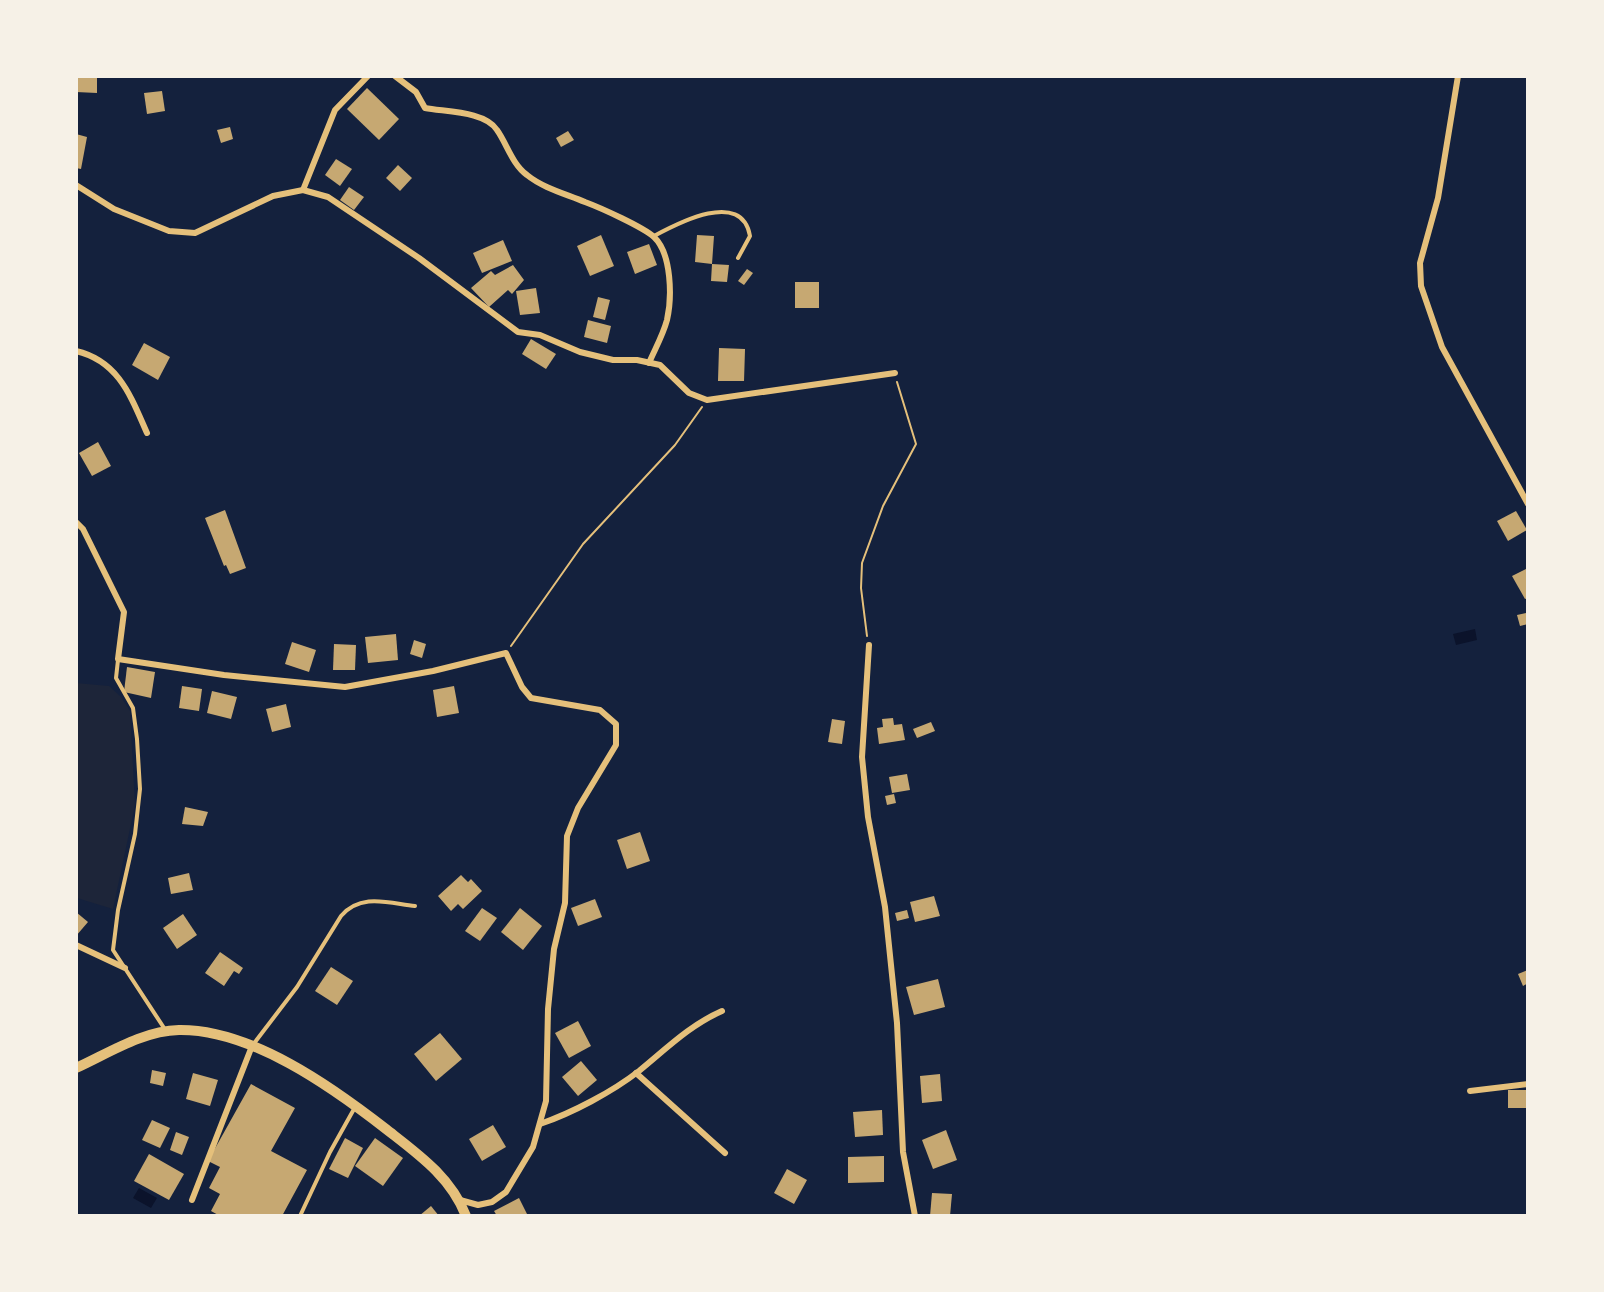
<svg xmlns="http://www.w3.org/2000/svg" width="1604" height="1292" font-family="'IBM Plex Sans',sans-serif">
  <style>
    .green { fill: #1d2539 }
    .water { fill: #0b132b }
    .building { fill: #c6a872 }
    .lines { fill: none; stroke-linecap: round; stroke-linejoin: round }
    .path { stroke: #e5c07b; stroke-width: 2 }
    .service { stroke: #e5c07b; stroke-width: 4 }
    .minor { stroke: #e5c07b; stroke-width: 6 }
    .secondary { stroke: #e5c07b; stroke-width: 10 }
  </style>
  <rect width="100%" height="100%" fill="#14213d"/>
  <path class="green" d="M76 683 109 686 121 697 130 711 135 805 113 909 77 898Z"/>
  <g class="water">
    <path d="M1475 629 1477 640 1456 645 1453 634Z"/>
    <path d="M139 1188 157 1198 151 1208 133 1198Z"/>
  </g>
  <g class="building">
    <path d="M76 76H97V93L76 92Z"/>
    <path d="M367 88 399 119 379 140 347 109Z"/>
    <path d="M162 91 165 111 147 114 144 93Z"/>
    <path d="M230 127 233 139 221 143 217 130Z"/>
    <path d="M568 131 574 140 561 147 556 138Z"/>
    <path d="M76 134 87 137 81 169 76 168Z"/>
    <path d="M336 159 352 169 340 186 325 175Z"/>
    <path d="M398 165 412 178 400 191 386 178Z"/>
    <path d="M349 187 364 197 354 210 340 200Z"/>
    <path d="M601 235 614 266 590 276 577 246Z"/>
    <path d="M697 235 714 236 712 264 729 265 727 282 711 281 712 264 695 262Z"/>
    <path d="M503 240 512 261 482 273 473 253Z"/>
    <path d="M649 244 657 265 635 274 627 252Z"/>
    <path d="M513 265 524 280 512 294 508 290 489 307 471 288 491 271 495 275Z"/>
    <path d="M747 269 753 273 744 285 738 281Z"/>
    <rect x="795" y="282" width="24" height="26"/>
    <path d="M536 288 540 313 520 315 516 291Z"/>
    <path d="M598 297 610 300 605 320 593 317Z"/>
    <path d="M588 320 611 326 607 343 584 337Z"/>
    <path d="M531 339 556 354 546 369 522 354Z"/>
    <path d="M144 343 170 357 158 380 132 365Z"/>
    <path d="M719 348 745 349 744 381H718Z"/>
    <path d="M98 442 111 466 92 476 79 453Z"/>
    <path d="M225 510 246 568 230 574 226 565 224 566 205 518Z"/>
    <path d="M1516 511 1527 530 1508 541 1497 521Z"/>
    <path d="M1528 568V598L1525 599 1512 576Z"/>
    <path d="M1526 613H1528V624L1520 626 1517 615Z"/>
    <path d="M396 634 398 660 368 663 365 637Z"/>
    <path d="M414 640 426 644 422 658 410 654Z"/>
    <path d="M292 642 316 650 309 672 285 664Z"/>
    <path d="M334 644 356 645 355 670H333Z"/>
    <path d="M127 667 155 672 151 698 124 692Z"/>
    <path d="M182 686 202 689 199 711 179 708Z"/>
    <path d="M454 686 459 713 437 717 433 690Z"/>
    <path d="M212 691 237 697 231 719 207 713Z"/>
    <path d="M286 704 291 727 272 732 266 709Z"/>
    <path d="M893 718 894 725 902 724 905 740 879 744 877 728 883 727 882 719Z"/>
    <path d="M832 719 845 721 842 744 828 742Z"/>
    <path d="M931 722 935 731 917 738 913 729Z"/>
    <path d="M907 774 910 790 892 793 889 777Z"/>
    <path d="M894 794 896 803 887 805 885 796Z"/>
    <path d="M185 807 208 812 203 826 182 824Z"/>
    <path d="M640 832 650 861 627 869 617 840Z"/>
    <path d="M189 873 193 890 171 894 168 878Z"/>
    <path d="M461 875 468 882 471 879 482 891 463 909 458 904 451 911 438 896Z"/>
    <path d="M934 896 940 916 915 922 910 902Z"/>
    <path d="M595 899 602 917 578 926 571 908Z"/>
    <path d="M482 908 497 918 480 941 465 931Z"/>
    <path d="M520 908 542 926 523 950 501 932Z"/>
    <path d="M907 910 909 918 897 921 895 913Z"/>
    <path d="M76 912 88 922 76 936Z"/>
    <path d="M183 914 197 935 177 949 163 928Z"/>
    <path d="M220 952 243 968 239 974 234 971 224 986 205 973Z"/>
    <path d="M331 967 353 981 337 1005 315 991Z"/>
    <path d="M1528 970V983L1523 986 1518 974Z"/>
    <path d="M938 979 945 1007 914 1015 906 987Z"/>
    <path d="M578 1021 591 1046 569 1058 555 1033Z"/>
    <path d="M440 1033 462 1059 436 1081 414 1054Z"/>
    <path d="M581 1061 597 1080 578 1096 562 1077Z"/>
    <path d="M152 1070 166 1073 163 1086 150 1083Z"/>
    <path d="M193 1073 218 1080 210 1106 186 1099Z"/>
    <path d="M940 1074 942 1101 922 1103 920 1076Z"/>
    <path d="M251 1084 295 1108 271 1151 307 1170 282 1216H220L211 1211 220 1194 209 1188 220 1167 208 1161Z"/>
    <rect x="1508" y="1090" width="20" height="18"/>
    <path d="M882 1110 883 1135 855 1137 853 1112Z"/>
    <path d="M152 1120 170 1128 160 1148 142 1140Z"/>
    <path d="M493 1125 506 1147 482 1161 469 1139Z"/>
    <path d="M946 1130 957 1160 933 1169 922 1140Z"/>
    <path d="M176 1132 189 1137 182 1155 170 1150Z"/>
    <path d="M345 1138 363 1148 348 1178 329 1169Z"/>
    <path d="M375 1138 403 1158 383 1186 355 1166Z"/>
    <path d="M149 1154 184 1174 169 1200 134 1181Z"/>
    <path d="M884 1156V1182L848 1183V1157Z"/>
    <path d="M787 1169 807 1180 794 1204 774 1193Z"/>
    <path d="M932 1193 952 1194 950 1216H930Z"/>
    <path d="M519 1198 528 1216H497L494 1211Z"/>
    <path d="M431 1206 439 1216H419Z"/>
  </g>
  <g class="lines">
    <g class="path">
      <path d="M867 636 861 588 862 563 883 506 916 444 897 382"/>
      <path d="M511 646 583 544 675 445 702 407"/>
    </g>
    <g class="service">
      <path d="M654 236C678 223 742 189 750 236L738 258"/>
      <path d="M118 660 116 678 133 708 137 739 140 789 135 834 118 910 113 950 166 1031"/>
      <path d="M252 1046 297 987 341 916C361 893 388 903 415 906"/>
      <path d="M300 1216 330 1152 354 1109"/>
    </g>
    <g class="minor">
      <path d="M395 76 416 92 425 108C445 112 485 111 497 130 507 144 512 164 527 175 543 188 566 194 585 202 601 208 643 227 654 237 672 254 672 298 667 320 663 335 655 349 649 363"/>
      <path d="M1458 76 1438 198 1420 263 1421 286 1442 347 1528 504"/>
      <path d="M76 185 114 209 169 231 195 233 273 196 303 190 328 197 419 258 518 332 540 335 580 352 613 360H637L660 365 689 393 707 400 895 373"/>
      <path d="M303 190 335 110 368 76"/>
      <path d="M76 351C119 361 131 397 147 433"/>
      <path d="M76 522 83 529 124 612 118 659 224 675 345 687 433 671 506 653 522 687 531 698 600 710 616 724V745L578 808 567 836 565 903 554 949 548 1009 546 1101 533 1147 506 1192 492 1202 478 1205 460 1200"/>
      <path d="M869 645 862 757 868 817 885 907 897 1023 903 1152 915 1216"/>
      <path d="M76 945 125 968"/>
      <path d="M636 1073 725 1153"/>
      <path d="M1470 1091 1528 1084"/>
      <path d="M540 1124C572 1113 612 1092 639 1071 666 1049 690 1025 722 1011"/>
      <path d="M192 1200 252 1046"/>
    </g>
    <path class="secondary" d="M76 1068C109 1053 142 1031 179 1030 251 1029 332 1087 386 1129 418 1154 451 1177 466 1216"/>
  </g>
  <rect width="1604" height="1292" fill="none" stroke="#f6f1e7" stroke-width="156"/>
</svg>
